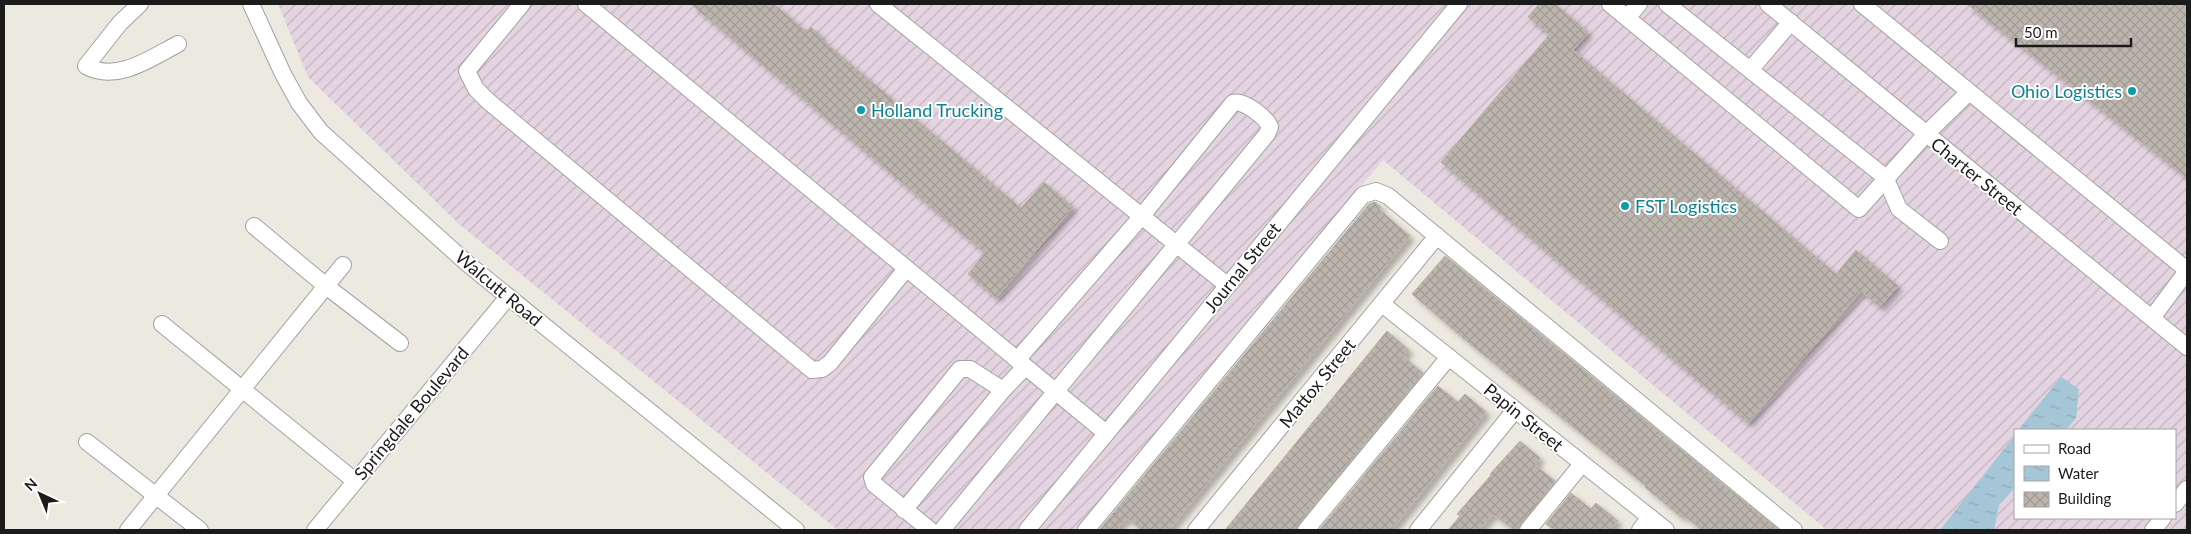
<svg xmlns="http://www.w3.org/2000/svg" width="2191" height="534" font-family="Lato,sans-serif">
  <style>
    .industrial { fill: url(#industrial-furrows); fill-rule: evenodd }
    .water { fill: url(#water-ripples) }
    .building { fill: url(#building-cross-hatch); stroke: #bcb1a5; filter: url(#shadow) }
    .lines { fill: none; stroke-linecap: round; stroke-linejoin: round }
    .minor-casing { stroke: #a2a2a2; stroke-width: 18 }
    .minor { stroke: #fff; stroke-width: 16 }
    .culture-dot { fill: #0f9aa8; stroke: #fff; stroke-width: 2 }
    .labels { text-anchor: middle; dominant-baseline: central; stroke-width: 4; stroke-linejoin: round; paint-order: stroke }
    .culture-label { font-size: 18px; fill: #0d838f; stroke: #fff; text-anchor: start }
    .street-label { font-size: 18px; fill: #1b1b1b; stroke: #fff }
  </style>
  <defs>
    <pattern id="industrial-furrows" width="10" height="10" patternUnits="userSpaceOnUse" patternTransform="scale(1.25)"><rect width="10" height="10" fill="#e4d3e0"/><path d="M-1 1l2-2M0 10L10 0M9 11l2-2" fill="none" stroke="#c3b5c0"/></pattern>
    <pattern id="water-ripples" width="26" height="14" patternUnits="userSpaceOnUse" patternTransform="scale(1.25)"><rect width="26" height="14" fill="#a4c6d6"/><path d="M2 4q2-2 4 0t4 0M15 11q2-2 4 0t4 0" fill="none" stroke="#8daab7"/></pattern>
    <pattern id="building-cross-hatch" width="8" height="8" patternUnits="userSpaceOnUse" patternTransform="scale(1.25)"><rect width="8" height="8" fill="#bcb5ae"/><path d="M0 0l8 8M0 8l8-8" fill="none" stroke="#a19b95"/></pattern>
    <filter id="shadow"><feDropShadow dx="4.5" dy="4.5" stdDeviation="2.5" flood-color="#0004"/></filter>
  </defs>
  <rect width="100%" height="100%" fill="#ece9e1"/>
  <path class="industrial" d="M278 4H2187V530H1827L1383 160 1075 530H838L460 225 308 77ZM2015 430H2175V518H2015Z"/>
  <g class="water">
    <path d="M2061 377 2079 389 2076 418 2066 430H2018Z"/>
    <path d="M2015 435V488L1999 505 1994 530H1940Z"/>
  </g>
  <g class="building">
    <path d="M691 4H774L807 32 811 27 822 37 821 39 1021 208 1044 182 1073 207 996 298 968 274 985 253Z"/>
    <path d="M1539 4H1555L1588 32 1573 50 1836 274 1856 250 1898 286 1880 307 1861 291 1748 423 1441 162 1549 35 1528 17Z"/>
    <path d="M1967 4H2187V178Z"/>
    <path d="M1375 202 1381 207 1379 209 1410 236 1169 530H1142L1127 518 1116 530H1099L1369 204Z"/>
    <path d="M1445 256 1779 530H1702L1683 515 1681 517 1645 487 1646 486 1469 343 1412 294Z"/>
    <path d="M1387 331 1409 350 1403 356 1423 373 1298 524 1296 530H1225Z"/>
    <path d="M1438 386 1458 402 1465 394 1486 412 1406 512 1391 530H1319Z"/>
    <path d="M1520 441 1540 458 1535 465 1555 481 1519 527 1514 530 1493 514 1479 530H1448L1460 516 1457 514 1491 475 1490 474Z"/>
    <path d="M1571 493 1591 509 1596 503 1618 521 1610 530H1554L1546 524Z"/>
  </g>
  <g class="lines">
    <g class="minor-casing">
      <g id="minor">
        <path d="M140 4 120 23 86 66C117 83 151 58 178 44"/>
        <path d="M251 4 283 74 299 103 321 132 468 264 796 530"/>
        <path d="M522 4 467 71 476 89 488 101 812 370 822 369 830 363 906 269"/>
        <path d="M586 4 1106 433"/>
        <path d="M878 4 1227 285"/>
        <path d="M1610 4 1627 18"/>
        <path d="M1639 4 1627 18 1859 209 1926 134 1969 92"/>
        <path d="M1667 4 1885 177 1899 209 1940 241"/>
        <path d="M1768 4 2187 347"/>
        <path d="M1862 4 2187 270"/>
        <path d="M1751 69 1791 22"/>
        <path d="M254 226 326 286 400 343"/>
        <path d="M1382 304 1666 530"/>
        <path d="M2152 318 2187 271"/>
        <path d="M162 324 355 481"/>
        <path d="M87 442 200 530"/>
        <path d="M2175 504 2187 489"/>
        <path d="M904 510 1003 390"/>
        <path d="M128 530 343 265"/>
        <path d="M315 530 508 297"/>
        <path d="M930 530 874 484 872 477 960 369H970L1003 390 1025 367"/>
        <path d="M942 530 1267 134 1270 127C1267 118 1243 99 1233 103L1141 217 1017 360"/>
        <path d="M1027 530 1459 4"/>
        <path d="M1086 530 1363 195 1376 191 1388 196 1794 530"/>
        <path d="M1196 530 1437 236"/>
        <path d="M1306 530 1449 357"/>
        <path d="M1418 530 1515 410"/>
        <path d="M1528 530 1582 464"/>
        <path d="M1640 530 1650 517"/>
        <path d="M2153 530 2163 518"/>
      </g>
    </g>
    <use href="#minor" class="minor"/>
  </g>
  <g class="culture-dot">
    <circle cx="2132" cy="91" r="5"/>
    <circle cx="861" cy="110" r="5"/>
    <circle cx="1625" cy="206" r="5"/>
  </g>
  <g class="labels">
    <g class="culture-label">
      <text x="2122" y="91" text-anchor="end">Ohio Logistics</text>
      <text x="871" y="110">Holland Trucking</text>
      <text x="1635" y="206">FST Logistics</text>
    </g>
    <g class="street-label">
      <text transform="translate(1977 176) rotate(39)">Charter Street</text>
      <text transform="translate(1242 267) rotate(-51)">Journal Street</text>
      <text transform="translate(499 288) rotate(40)">Walcutt Road</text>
      <text transform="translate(1317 383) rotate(-51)">Mattox Street</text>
      <text transform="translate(411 413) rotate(-50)">Springdale Boulevard</text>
      <text transform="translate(1524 417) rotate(39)">Papin Street</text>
    </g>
  </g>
  <rect width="2191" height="534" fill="none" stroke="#1b1b1b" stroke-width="10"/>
  <rect x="2014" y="429" width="162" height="90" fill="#ffffff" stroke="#a4a4a4"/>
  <rect x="2024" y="445" width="25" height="8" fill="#ffffff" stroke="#a4a4a4"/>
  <text x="2058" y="454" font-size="15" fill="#1b1b1b">Road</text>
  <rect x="2024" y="466" width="25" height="15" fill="url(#water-ripples)" stroke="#a4a4a4"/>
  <text x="2058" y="479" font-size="15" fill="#1b1b1b">Water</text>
  <rect x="2024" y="492" width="25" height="15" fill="url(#building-cross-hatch)" stroke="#a4a4a4"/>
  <text x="2058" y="504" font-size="15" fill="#1b1b1b">Building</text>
  <g transform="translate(40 494) rotate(316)" stroke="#ffffff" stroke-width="4" paint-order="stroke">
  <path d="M0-4L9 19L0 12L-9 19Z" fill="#1b1b1b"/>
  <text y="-8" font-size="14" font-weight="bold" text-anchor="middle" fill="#1b1b1b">N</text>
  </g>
  <path d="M2016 38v8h115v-8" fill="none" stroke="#1b1b1b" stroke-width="2.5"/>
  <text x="2024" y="38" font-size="15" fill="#1b1b1b" stroke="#ffffff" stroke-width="4" paint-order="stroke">50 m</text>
</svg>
